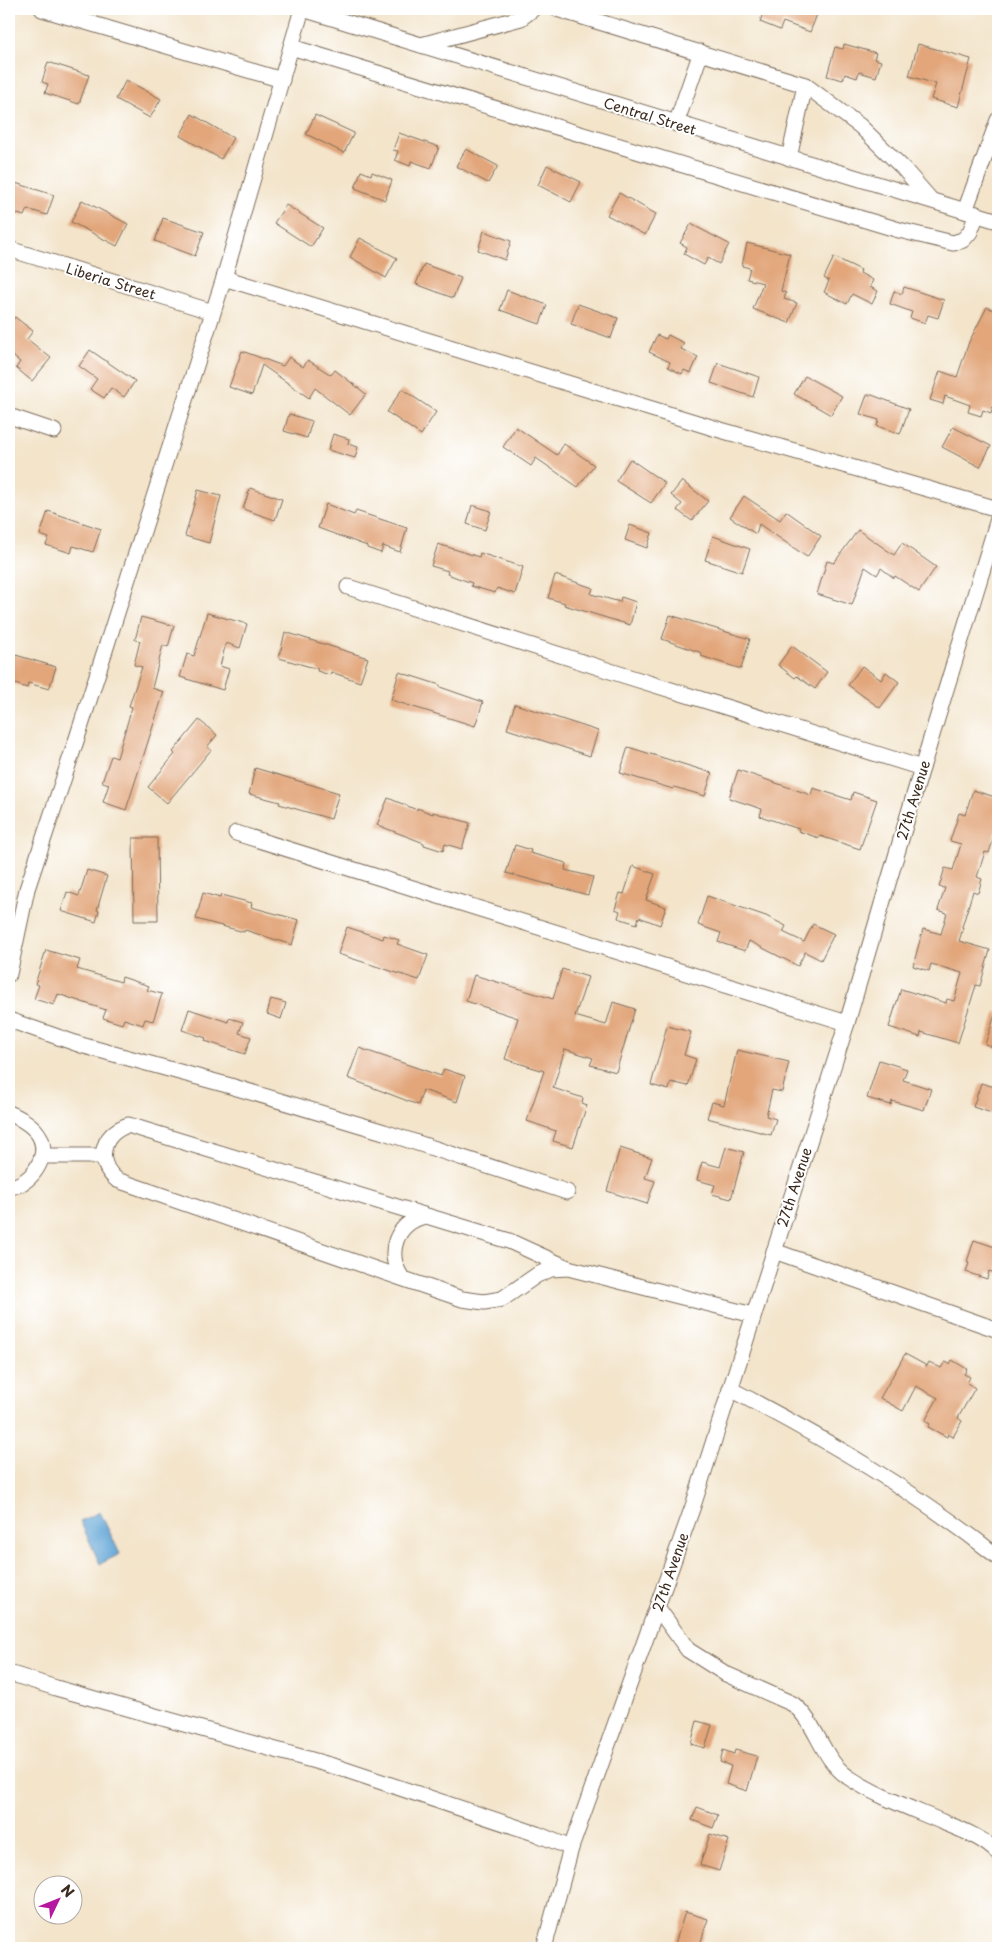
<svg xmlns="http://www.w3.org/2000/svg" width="1007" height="1957" font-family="'Playpen Sans',sans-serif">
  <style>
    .water { fill: #60a4d5; stroke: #4e677a }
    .building { fill: #e2a67a }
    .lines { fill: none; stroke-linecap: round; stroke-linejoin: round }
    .minor-casing { stroke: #7b6b5a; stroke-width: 17 }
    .minor { stroke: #fff; stroke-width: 15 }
    .labels { text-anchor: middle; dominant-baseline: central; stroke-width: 4; stroke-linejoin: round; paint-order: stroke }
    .street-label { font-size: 14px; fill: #3b2a1e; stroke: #fff }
  </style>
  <rect width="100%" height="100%" fill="#fff"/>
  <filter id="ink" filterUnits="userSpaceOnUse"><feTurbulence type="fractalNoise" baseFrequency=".02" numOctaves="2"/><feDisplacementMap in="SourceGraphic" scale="10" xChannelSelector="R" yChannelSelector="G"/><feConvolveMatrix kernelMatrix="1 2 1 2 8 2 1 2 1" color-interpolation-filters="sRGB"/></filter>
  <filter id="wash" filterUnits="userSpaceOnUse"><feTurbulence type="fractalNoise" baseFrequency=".0096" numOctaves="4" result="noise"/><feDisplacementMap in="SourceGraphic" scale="20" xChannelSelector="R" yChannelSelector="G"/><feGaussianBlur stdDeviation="1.12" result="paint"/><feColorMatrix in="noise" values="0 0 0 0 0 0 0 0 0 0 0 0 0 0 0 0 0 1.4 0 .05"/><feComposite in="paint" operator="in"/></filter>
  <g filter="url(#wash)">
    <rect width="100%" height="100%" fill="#f3e4ca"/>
    <path class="water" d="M100 1512 120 1554 100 1564 80 1521Z"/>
    <g id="blocks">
      <g class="building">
        <path d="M764 9H810L818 12 810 32 783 22 780 30 760 22Z"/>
        <path d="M844 44 876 53 874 59 881 61 876 77 859 72 857 78 845 74 843 80 827 76 835 47 843 49Z"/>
        <path d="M918 44 971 59 958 107 931 99 936 84 909 76Z"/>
        <path d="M48 62 89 75 79 104 45 93 48 84 42 82Z"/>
        <path d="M126 80 161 99 150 118 116 99Z"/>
        <path d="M192 114 233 138 221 159 180 136Z"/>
        <path d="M315 115 354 133 344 153 306 134Z"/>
        <path d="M399 133 439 147 431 168 411 161 410 166 395 160 398 151 393 150Z"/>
        <path d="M466 149 498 166 488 183 456 166Z"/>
        <path d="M547 165 581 182 571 202 538 185Z"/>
        <path d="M361 171 371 175 372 172 392 180 385 200 355 188Z"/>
        <path d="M12 182 54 195 47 215 27 209 24 216 9 211V192Z"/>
        <path d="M619 193 656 214 645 235 607 215Z"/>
        <path d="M82 200 128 224 117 246 71 222Z"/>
        <path d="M286 205 323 228 311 247 274 223Z"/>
        <path d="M163 218 204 232 195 256 155 241Z"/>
        <path d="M691 224 729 244 719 264 708 258 704 265 684 254 687 247 680 243Z"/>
        <path d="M484 231 511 241 505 260 478 250Z"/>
        <path d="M360 238 397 258 386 278 350 257Z"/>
        <path d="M747 243 790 254 781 291 786 293 784 299 797 303 789 323 753 309 763 283 747 279 750 268 742 266Z"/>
        <path d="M834 257 861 270 860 273 873 280 870 287 878 291 872 304 852 294 847 304 824 292 829 281 824 278Z"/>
        <path d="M424 264 461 278 453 298 416 284Z"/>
        <path d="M904 287 944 300 938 318 928 315 925 323 910 318 912 312 890 304 894 291 902 294Z"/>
        <path d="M507 290 547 305 540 324 500 310Z"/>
        <path d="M578 304 618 318 611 338 571 324Z"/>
        <path d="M987 307 998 312V389L991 413 983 410 981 416 968 412 970 405 945 396 943 404 930 400 940 371 957 377 969 342Z"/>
        <path d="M15 317 33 331 27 339 51 358 32 381 16 368 20 362 9 353V324Z"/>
        <path d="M657 335 666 339 668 335 684 343 681 349 698 357 691 373 684 370 682 374 668 367 670 362 649 352Z"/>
        <path d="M90 350 135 381 124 397 111 388 104 398 90 389 97 379 79 366Z"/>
        <path d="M242 351 283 366 289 357 303 367 308 360 331 375 335 370 366 394 350 415 315 388 309 398 262 365 252 395 229 387Z"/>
        <path d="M718 363 759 377 753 397 711 383Z"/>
        <path d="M805 376 842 396 831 415 794 394Z"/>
        <path d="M402 389 436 412 421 435 387 412Z"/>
        <path d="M867 395H872L909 409 900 434 877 426 879 420 860 414Z"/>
        <path d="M289 414 312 421 307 438 284 431Z"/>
        <path d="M516 427 557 455 564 444 594 465 578 487 536 458 531 466 503 447Z"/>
        <path d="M953 427 991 446 980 467 942 447Z"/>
        <path d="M333 434 349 439 348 444 358 447 355 458 328 450Z"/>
        <path d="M630 459 665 483 651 503 616 481Z"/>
        <path d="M682 481 708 501 692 521 677 510 682 504 671 495Z"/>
        <path d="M250 488 282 499 275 520 243 509Z"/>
        <path d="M198 490 221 496 209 543 185 536Z"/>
        <path d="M744 496 780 520 786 511 821 536 807 557 759 524 756 534 730 517Z"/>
        <path d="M326 504 354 515 356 511 407 528 400 552 383 546 381 553 367 548V546L318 528Z"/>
        <path d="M472 505 491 511 485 530 467 524Z"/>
        <path d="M48 511 101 529 93 552 73 546 71 553 46 545 49 538 40 535Z"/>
        <path d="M630 525 652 533 647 548 625 540Z"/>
        <path d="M858 530 894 555 902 543 936 567 919 592 895 576 894 578 881 568 877 575 865 567 852 605 817 594 827 561 834 563Z"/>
        <path d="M713 536 750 549 742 572 705 560Z"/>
        <path d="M438 544 479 557 480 553 523 567 515 594 497 588 495 593 471 586 472 583 447 574 448 571 431 566Z"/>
        <path d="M555 575 593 588 591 594 620 602 621 597 636 602 630 625 564 605 565 603 548 598Z"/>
        <path d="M207 613 247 624 240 648 226 643 220 666 229 669 223 690 180 677 187 654 194 656Z"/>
        <path d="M670 615 750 639 741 669 701 656 702 653 662 639Z"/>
        <path d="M141 617 174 626 168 647 163 645 152 688 164 692 126 810 103 802 109 784 102 782 111 756 117 758 132 707 129 706 142 667 134 665 140 641 135 640Z"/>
        <path d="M285 632 368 658 360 682 331 672 330 675 317 671 318 669 279 658Z"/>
        <path d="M792 646 827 672 815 689 797 676 795 678 778 665Z"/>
        <path d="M9 653 56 667 49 689 28 683 27 688 9 682Z"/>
        <path d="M862 666 881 680 886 672 899 682 880 708 848 685Z"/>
        <path d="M399 672 440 685V687L483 702 475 726 391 700Z"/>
        <path d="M515 704 598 731 590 756 507 729Z"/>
        <path d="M199 720 217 735 207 747 211 750 167 803 148 787 175 754 173 752Z"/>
        <path d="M628 747 712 773 705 796 674 787 673 789 620 773Z"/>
        <path d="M255 768 339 793 331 819 279 804 280 802 249 794Z"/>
        <path d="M738 770 811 795 813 788 851 800 853 792 877 800 860 849 820 836 819 838 798 831 799 829 760 816 762 809 729 798Z"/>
        <path d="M973 790 998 798V824L989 853 985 852 977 877 982 879 978 893 973 891 962 927 963 928 959 941 990 950 980 986 976 985 958 1043 921 1032 920 1037 889 1027 901 989 946 1003 947 999 954 1001 962 973 931 964 929 971 913 966 923 929 941 934 947 913 938 910 945 888 939 887 945 868 953 870 961 844 950 841 959 813 965 815Z"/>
        <path d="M388 798 417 810V808L433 814V812L470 823 462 849 445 844 443 851 424 845V843L377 825Z"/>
        <path d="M133 838H157L158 921H134Z"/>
        <path d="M515 845 531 850 530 853 566 863 565 870 593 877 588 895 506 873Z"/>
        <path d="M633 866 655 874 646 900 666 907 660 925 639 917 637 924 618 918 620 911 615 909 620 893 624 894Z"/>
        <path d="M87 870 107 876 97 910 99 911 96 922 61 911 67 892 79 896Z"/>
        <path d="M203 893 220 898 221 895 252 903 251 907 299 920 292 945 245 930 244 932 196 919Z"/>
        <path d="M707 896 766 916 786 926 783 932 804 942 813 924 834 934 821 960 805 952 798 966 749 941 745 951 718 942 721 933 698 925Z"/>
        <path d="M347 927 383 939 384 935 399 940 397 944 428 955 419 980 338 954Z"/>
        <path d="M46 950 80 960 77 969 121 982 122 977 149 986 147 990 162 994 153 1021 145 1019 143 1025 124 1019 122 1024 103 1018 106 1010 58 994 54 1005 34 999 39 985 35 984Z"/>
        <path d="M562 969 588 977 575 1016 606 1025 613 1002 635 1009 616 1072 590 1065 593 1058 565 1049 553 1088 583 1098 582 1103 587 1105 573 1147 553 1141 556 1131 527 1121 544 1071 505 1059 518 1018 466 1001 474 975 553 999Z"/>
        <path d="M271 999 286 1003 281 1019 267 1014Z"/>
        <path d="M189 1009 228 1022 229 1018 243 1022 239 1033 251 1037 245 1054 205 1041 206 1038 182 1030Z"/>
        <path d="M996 1012H998V1049L985 1044Z"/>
        <path d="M667 1026 691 1032 684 1055 696 1059 688 1086 671 1082 669 1090 651 1085Z"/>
        <path d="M359 1048 441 1076 444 1069 465 1076 457 1102 423 1090 418 1105 348 1078Z"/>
        <path d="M737 1050 789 1062 782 1092 772 1090 766 1116 776 1119 771 1135 707 1118 712 1102 724 1105Z"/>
        <path d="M879 1060 907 1069 903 1080 931 1089 924 1110 892 1101 891 1105 867 1098Z"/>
        <path d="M981 1083 998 1088V1115L973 1107Z"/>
        <path d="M726 1147 744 1152 731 1199 712 1194 715 1185 697 1180 702 1162 720 1167Z"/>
        <path d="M620 1148 652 1158 645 1178 655 1181 647 1204 607 1191Z"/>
        <path d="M974 1240 998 1248V1274L989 1271 987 1279 966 1272 969 1263 967 1262Z"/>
        <path d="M905 1354 927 1366 929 1362 941 1368 945 1362 950 1364 952 1360 967 1369 964 1374 970 1377 967 1383 975 1388 958 1418 962 1421 953 1437 948 1434 947 1437 928 1427 930 1424 925 1421 938 1398 916 1386 903 1411 880 1398Z"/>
        <path d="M697 1721 712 1725 705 1748 691 1744Z"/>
        <path d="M723 1750 734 1754 735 1750 757 1756 747 1791 726 1784 731 1766 720 1762Z"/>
        <path d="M697 1807 718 1815 713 1828 692 1820Z"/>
        <path d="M710 1834 729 1840 719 1871 700 1865Z"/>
        <path d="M685 1912 708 1919 699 1948H688L675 1944Z"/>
      </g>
    </g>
  </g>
  <g filter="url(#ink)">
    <use href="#blocks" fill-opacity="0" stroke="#7b6b5a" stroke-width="1"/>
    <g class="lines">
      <g class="minor-casing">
        <g id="minor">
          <path d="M42 9 282 80"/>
          <path d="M303 9 998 221"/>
          <path d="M557 9 805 85 860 126 903 168 931 200"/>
          <path d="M421 45 521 18 533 9"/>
          <path d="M291 47 899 230 953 243 963 240 970 232 977 214"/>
          <path d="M676 124 701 52"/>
          <path d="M789 158 805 85"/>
          <path d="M965 211 998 120"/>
          <path d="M9 249 213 312"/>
          <path d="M224 278 717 429 998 509"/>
          <path d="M9 416 54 431"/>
          <path d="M348 587 626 676 922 768"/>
          <path d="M236 833 847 1023"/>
          <path d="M9 974 27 889 77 738 224 278 302 9"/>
          <path d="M9 1020 81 1045 227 1085 384 1132 567 1192"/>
          <path d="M9 1113C20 1118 34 1125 40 1137 50 1157 30 1186 9 1187"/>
          <path d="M42 1156H103"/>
          <path d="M774 1251 998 1330"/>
          <path d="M568 1268 509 1241 128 1125C101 1134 95 1162 117 1180L462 1299 484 1302 502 1299 537 1275 551 1269 568 1268 753 1315"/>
          <path d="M402 1278C385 1253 396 1223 425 1216"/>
          <path d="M730 1389C824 1438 915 1491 998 1557"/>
          <path d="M657 1607 688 1650 726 1674 793 1704C818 1724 820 1757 848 1777 878 1797 913 1809 945 1823 965 1831 983 1838 998 1853"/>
          <path d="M9 1673 56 1688 340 1768 537 1834 571 1848"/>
          <path d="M544 1948 571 1848 693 1506 847 1023 922 768 998 519"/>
        </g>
      </g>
      <use href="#minor" class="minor"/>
    </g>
  </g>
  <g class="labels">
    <g class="street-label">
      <text transform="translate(650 116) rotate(17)">Central Street</text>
      <text transform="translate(111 281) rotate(17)">Liberia Street</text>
      <text transform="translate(913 800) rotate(-73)">27th Avenue</text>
      <text transform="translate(794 1187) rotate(-72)">27th Avenue</text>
      <text transform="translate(670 1572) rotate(-71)">27th Avenue</text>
    </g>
  </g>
  <rect width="1007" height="1957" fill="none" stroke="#fff" stroke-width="30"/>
  <g transform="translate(58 1900) rotate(47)"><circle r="24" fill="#ffffff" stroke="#b1aaa5"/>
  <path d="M0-4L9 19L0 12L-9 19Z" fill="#b5179e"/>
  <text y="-8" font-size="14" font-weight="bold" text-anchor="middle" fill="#3b2a1e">N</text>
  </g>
</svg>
